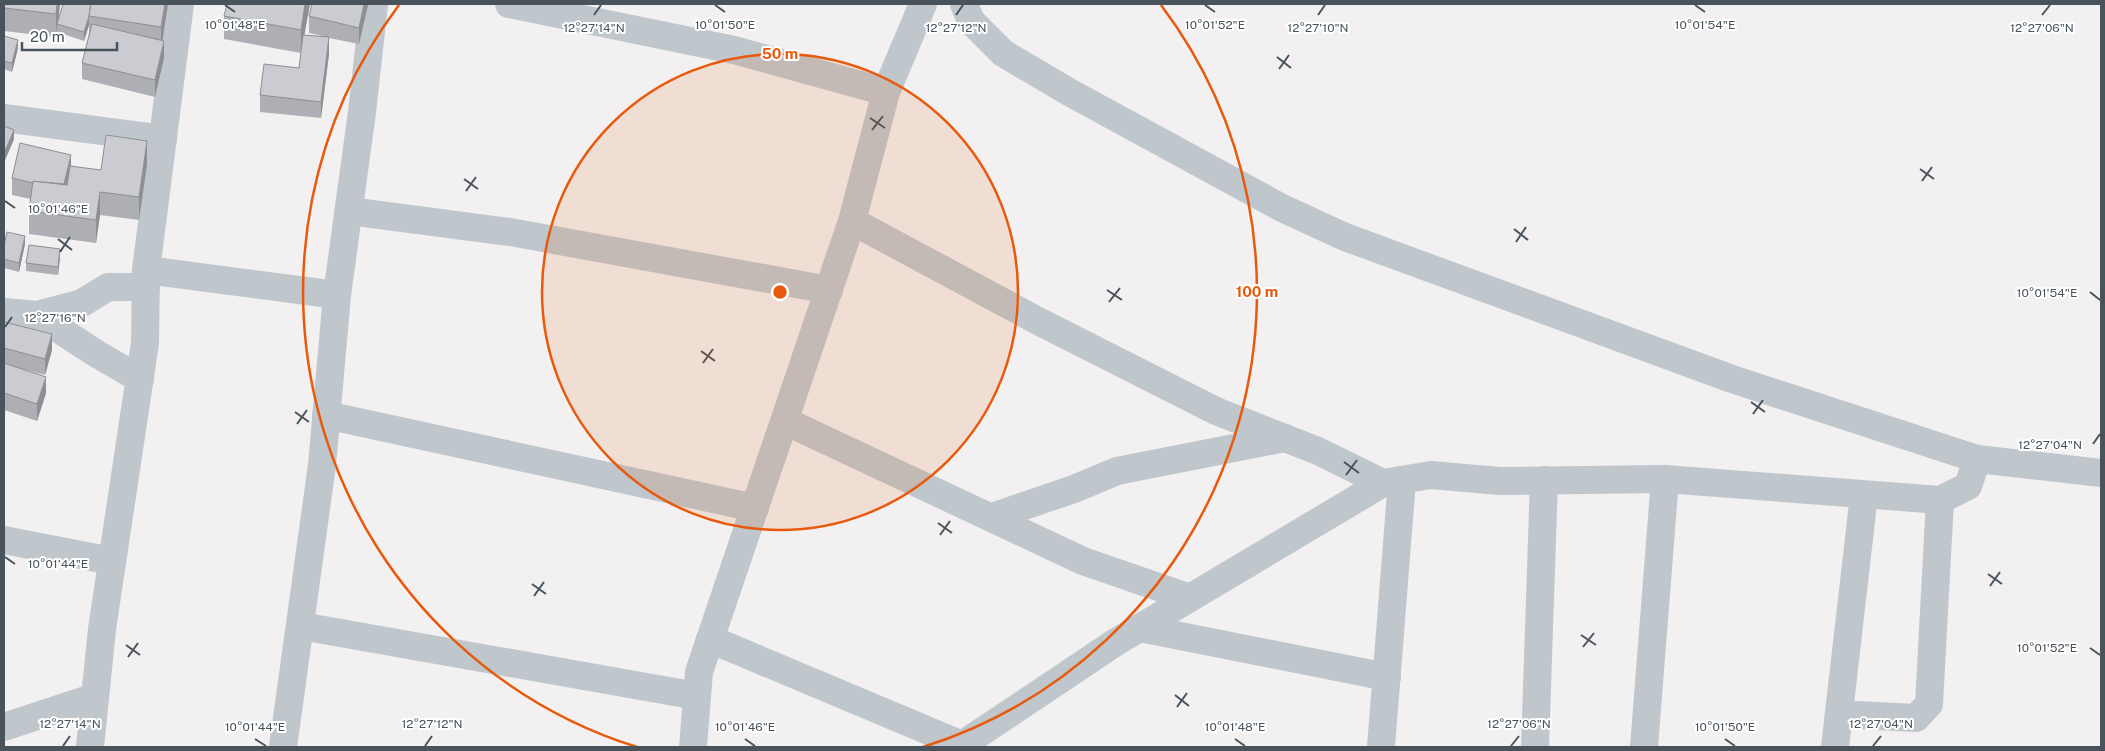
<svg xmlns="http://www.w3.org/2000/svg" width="2105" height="751" font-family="'Public Sans',sans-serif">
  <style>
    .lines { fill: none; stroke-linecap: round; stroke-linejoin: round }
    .street { stroke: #bfc7cd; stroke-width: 28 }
    .wall { fill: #aeafb5 }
    .shaded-wall { fill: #8d8f93 }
    .building { fill: #caccd2; stroke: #8d8f93 }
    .ticks { fill: none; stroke: #49535c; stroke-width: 2 }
    .ring { fill: none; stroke: #e8590c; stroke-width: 2.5 }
    .ticks-label { font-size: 12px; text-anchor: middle; fill: #49535c; stroke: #fff; stroke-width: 4; stroke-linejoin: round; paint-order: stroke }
    .centre { fill: #e8590c; stroke: #fff; stroke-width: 2.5 }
    .ring-label { font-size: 15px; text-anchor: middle; font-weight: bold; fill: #e8590c; stroke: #fff; stroke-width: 4; stroke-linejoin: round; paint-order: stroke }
  </style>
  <rect width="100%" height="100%" fill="#f2f0f0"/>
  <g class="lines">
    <g class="street">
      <path d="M509 4 734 50 886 92"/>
      <path d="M964 4 971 21 1003 53 1069 92 1282 208 1345 237 1732 379 1977 459 2101 473"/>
      <path d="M4 118 163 139"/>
      <path d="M349 211 510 232 829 290"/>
      <path d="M852 221 1040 322 1216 411 1318 451 1383 483"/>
      <path d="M146 270 337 295"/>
      <path d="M4 312 37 315 82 303 108 287H146"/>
      <path d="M37 315 97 354 140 379"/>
      <path d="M326 415 755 508"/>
      <path d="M785 421 1083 561 1190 598"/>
      <path d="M992 517 1074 489 1117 471 1285 438"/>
      <path d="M4 540 112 561"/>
      <path d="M301 626 697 696"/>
      <path d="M1140 628 1387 677"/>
      <path d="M710 639 962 745"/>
      <path d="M1839 714 1916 718 1929 704 1940 500"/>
      <path d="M4 727 95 697"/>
      <path d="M90 747 102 629 145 343 146 270 180 4"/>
      <path d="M283 747 322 465 337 295 362 112 374 4"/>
      <path d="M693 747 699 672 852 221 886 92 923 4"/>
      <path d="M959 747 1116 642 1383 483 1431 475 1500 481 1665 479 1940 500 1968 486 1977 459"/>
      <path d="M1381 747 1402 480"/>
      <path d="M1535 747 1544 480"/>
      <path d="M1644 747 1665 479"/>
      <path d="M1835 747 1864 495"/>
    </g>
  </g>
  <g class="wall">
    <path d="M4 4H60L58 19 168 4 162 41 164 58 155 97 82 79V63L89 34V25L84 41 57 32V31L56 37 4 31Z"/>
    <path d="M310 4 304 35 327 37 309 33V16L368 4 359 44 329 38V54L321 118 260 112V95L299 68 301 53 224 39V16Z"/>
    <path d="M4 36 18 48 12 72 4 69Z"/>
    <path d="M4 126 14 139 5 160 4 159Z"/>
    <path d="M147 164 139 220 100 215 96 243 29 234V211L31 199 12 195V178L71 166 101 170Z"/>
    <path d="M25 244 19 272 4 268V245Z"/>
    <path d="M60 257 58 275 26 271V263Z"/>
    <path d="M4 322 52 350 45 375 26 370 46 393 37 421 4 410Z"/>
  </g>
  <g class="shaded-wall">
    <path d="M57 4H60L58 24H57L56 37V14Z"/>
    <path d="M165 4H168L161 50V27Z"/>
    <path d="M305 4H310L301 53V30Z"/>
    <path d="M364 4H368V5L359 44V28Z"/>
    <path d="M89 16V25L84 41V32Z"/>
    <path d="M329 37V54L321 118V102Z"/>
    <path d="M18 40V48L12 72V63Z"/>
    <path d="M164 41V58L155 97V80Z"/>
    <path d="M14 130V139L5 160V151Z"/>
    <path d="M147 141V164L139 220V197Z"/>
    <path d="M71 155V172L63 207V190Z"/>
    <path d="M100 192V215L96 243V220Z"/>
    <path d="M25 236V244L19 272V263Z"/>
    <path d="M60 249V257L58 275V267Z"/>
    <path d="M52 334V350L45 375V359Z"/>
    <path d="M46 377V393L37 421V404Z"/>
  </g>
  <g class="building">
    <path d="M4 4H57L56 14 4 8Z"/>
    <path d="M63 4H91L89 16 84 32 57 24Z"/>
    <path d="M91 4H165L161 27 89 16Z"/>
    <path d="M227 4H305L301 30 224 16Z"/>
    <path d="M312 4H364L359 28 309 16Z"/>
    <path d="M92 24 164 41 155 80 82 63Z"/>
    <path d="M303 35 329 37 321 102 260 95 264 64 299 68Z"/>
    <path d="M4 36 18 40 12 63 4 61Z"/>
    <path d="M4 126 14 130 5 151 4 150Z"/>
    <path d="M106 135 147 141 139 197 100 192 96 220 29 211 33 181 67 185 70 166 101 170Z"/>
    <path d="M20 143 71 155 64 184 33 181V183L12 178Z"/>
    <path d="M7 232 25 236 19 263 4 259V245Z"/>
    <path d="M29 245 60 249 58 267 26 263Z"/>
    <path d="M4 322 52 334 45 359 4 348Z"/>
    <path d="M4 363 46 377 37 404 4 393Z"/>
  </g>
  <path class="ticks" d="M225 5 235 12M715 5 725 12M1205 5 1215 12M1695 5 1705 12M594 15 601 5M956 15 963 5M1318 15 1325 5M2042 15 2050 5M1277 57 1291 68M1279 69 1289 55M870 118 885 128M872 130 883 116M1920 169 1934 179M464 179 478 189M1922 181 1932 167M466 191 476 177M5 201 15 208M1514 229 1528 240M58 239 72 250M1516 242 1526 227M60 252 70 237M1107 290 1122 300M2090 292 2100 300M1109 302 1120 288M5 327 12 317M701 351 715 361M703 363 713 349M1751 402 1765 412M295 412 309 422M1753 414 1763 400M297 424 307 410M2093 444 2100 434M1344 462 1359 473M1346 475 1357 460M938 523 952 533M940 535 950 521M5 557 15 564M1988 574 2002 584M532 584 546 594M1990 586 2000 572M534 596 544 582M1581 635 1596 645M126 645 140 655M1583 647 1594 633M2090 648 2100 655M128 657 138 643M1175 695 1189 706M1177 707 1187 693M255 739 266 746M745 739 755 746M1235 739 1245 746M1725 739 1735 746M63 746 70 736M425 746 432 736M1511 746 1519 736M1873 746 1881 736"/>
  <circle cx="780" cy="292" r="238" fill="#e8590c" fill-opacity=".12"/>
  <g class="ring">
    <circle cx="780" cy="292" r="238"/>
    <path d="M637 747A477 477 0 0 1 399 5M1161 5A477 477 0 0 1 923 747"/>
  </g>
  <g class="ticks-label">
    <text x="1705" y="29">10°01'54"E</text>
    <text x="235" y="29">10°01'48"E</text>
    <text x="725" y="29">10°01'50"E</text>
    <text x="1215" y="29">10°01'52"E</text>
    <text x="1318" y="32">12°27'10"N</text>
    <text x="594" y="32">12°27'14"N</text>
    <text x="956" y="32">12°27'12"N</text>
    <text x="2042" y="32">12°27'06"N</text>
    <text x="58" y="213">10°01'46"E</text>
    <text x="2047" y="297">10°01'54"E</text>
    <text x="55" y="322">12°27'16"N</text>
    <text x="2050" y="449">12°27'04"N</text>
    <text x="58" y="568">10°01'44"E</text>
    <text x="2047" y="652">10°01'52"E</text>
    <text x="70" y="728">12°27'14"N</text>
    <text x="432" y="728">12°27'12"N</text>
    <text x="1519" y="728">12°27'06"N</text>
    <text x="1881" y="728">12°27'04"N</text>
    <text x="255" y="731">10°01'44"E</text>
    <text x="745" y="731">10°01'46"E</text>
    <text x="1235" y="731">10°01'48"E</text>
    <text x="1725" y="731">10°01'50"E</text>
  </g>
  <circle cx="780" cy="292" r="8" class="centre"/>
  <g class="ring-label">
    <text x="780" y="59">50 m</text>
    <text x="1257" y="297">100 m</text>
  </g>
  <rect width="2105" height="751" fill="none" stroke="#49535c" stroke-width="10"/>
  <path d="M22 42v8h95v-8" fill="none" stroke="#49535c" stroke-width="2.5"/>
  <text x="30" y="42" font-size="15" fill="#49535c" stroke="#ffffff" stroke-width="4" paint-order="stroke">20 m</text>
</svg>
